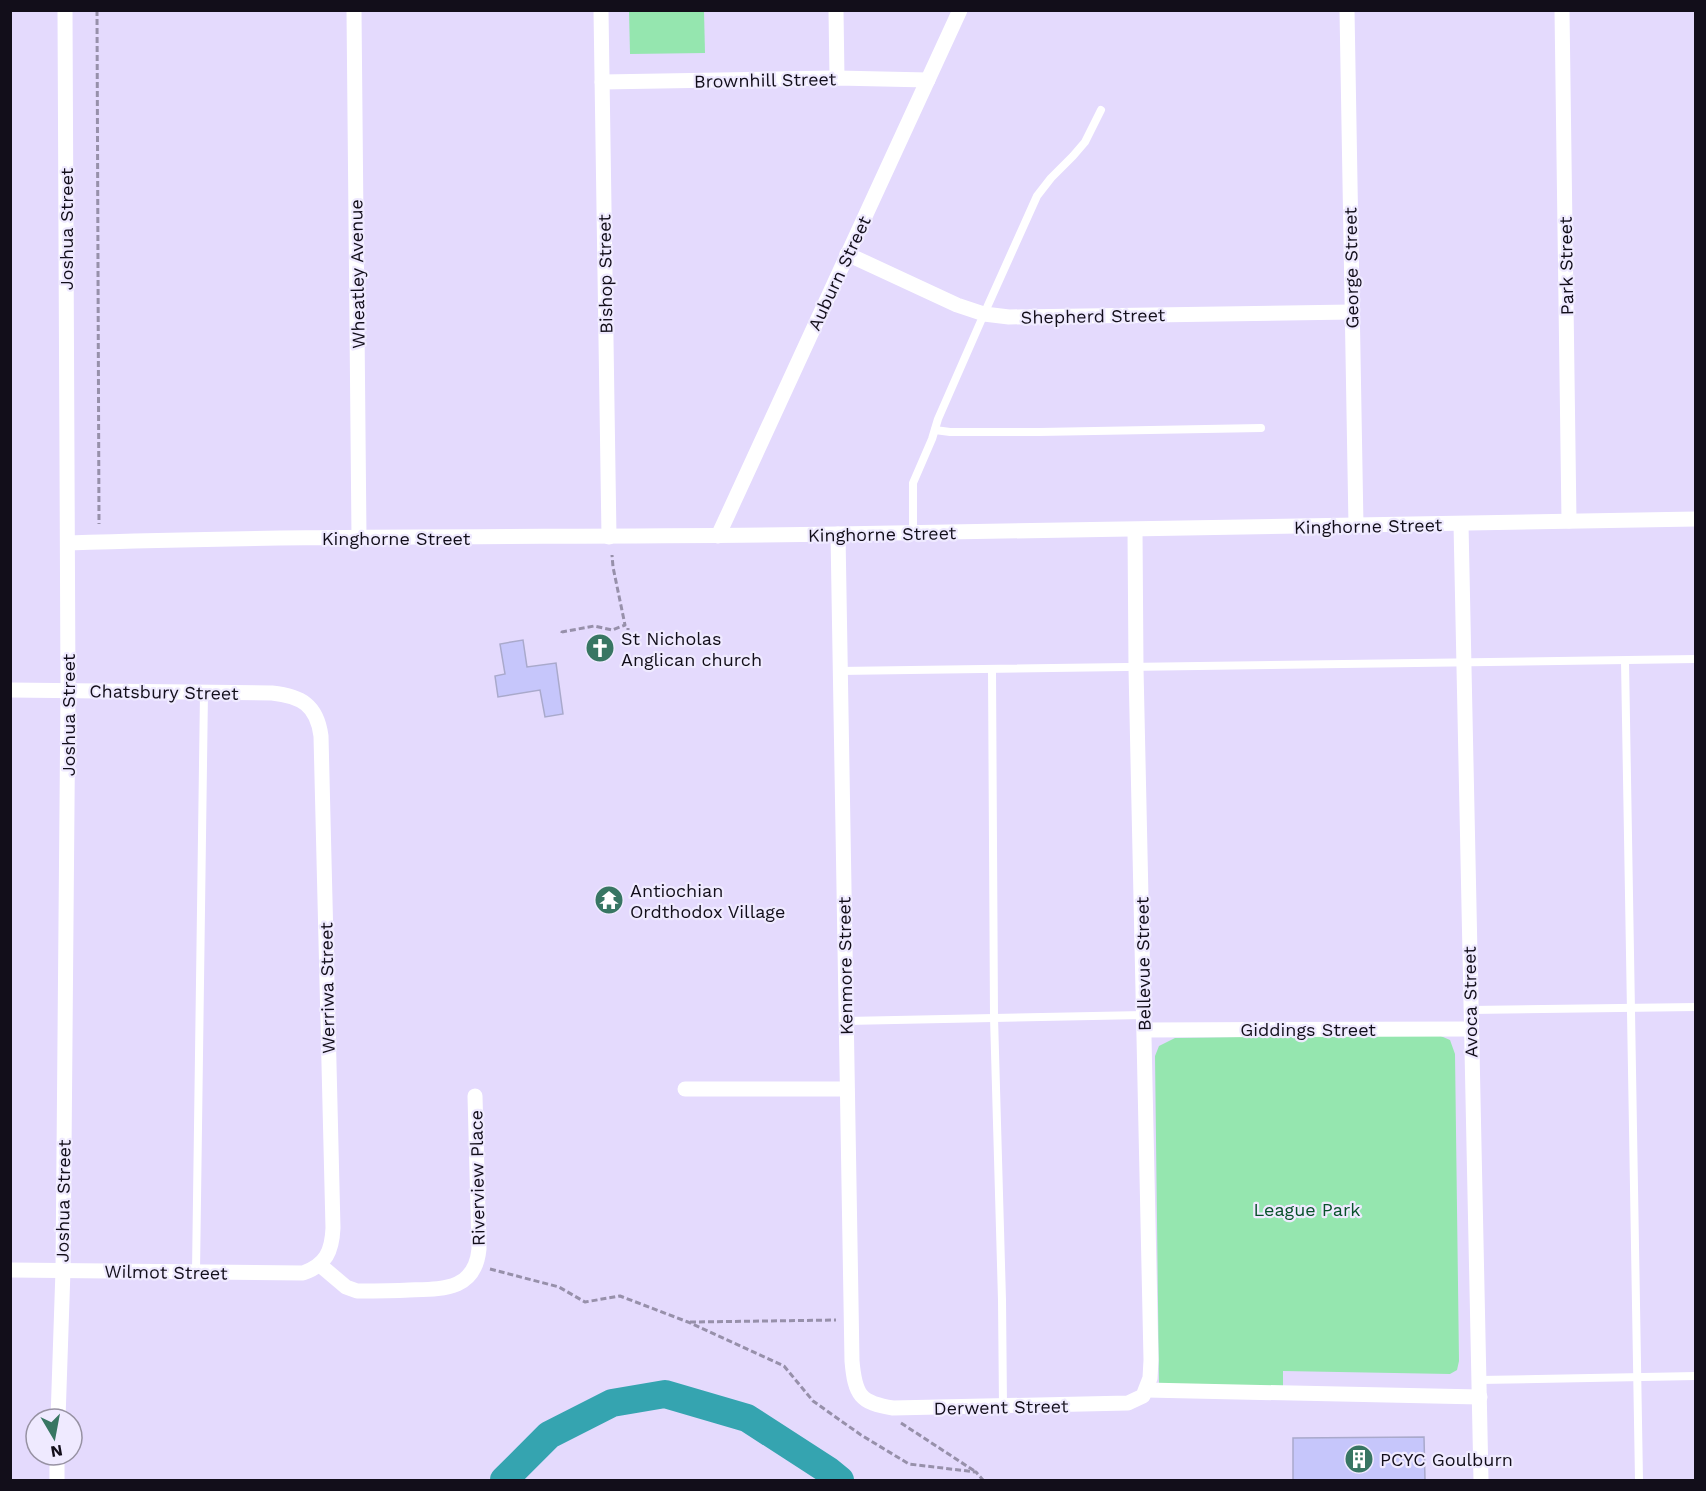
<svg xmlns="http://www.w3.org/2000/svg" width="1706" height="1491" font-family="'Work Sans',sans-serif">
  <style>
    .green { fill: #95e6af }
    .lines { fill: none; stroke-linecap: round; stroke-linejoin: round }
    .river { stroke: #35a4b0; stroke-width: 28 }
    .building { fill: #c6c6fb; stroke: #a9a9cb; stroke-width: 1.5 }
    .path { stroke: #9790aa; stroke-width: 3; stroke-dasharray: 6 3; stroke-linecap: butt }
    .lane { stroke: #fff; stroke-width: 8 }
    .street { stroke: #fff; stroke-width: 15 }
    .labels { text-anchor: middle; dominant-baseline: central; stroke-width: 4.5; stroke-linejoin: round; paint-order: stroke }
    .street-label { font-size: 18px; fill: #120e1a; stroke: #efeaff }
    .poi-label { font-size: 18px; fill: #120e1a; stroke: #efeaff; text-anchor: start }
    .park-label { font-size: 18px; fill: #08502a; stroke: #efeaff }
  </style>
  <rect width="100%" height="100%" fill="#e4dafd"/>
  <g class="green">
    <path d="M629 11H704L705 53 630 54Z"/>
    <path d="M1436 1034 1450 1040 1455 1054 1459 1361 1457 1370 1450 1374 1283 1371V1388L1159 1385 1155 1056 1159 1046 1175 1038Z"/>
  </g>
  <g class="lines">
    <path class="river" d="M504 1480 549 1435 612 1403 665 1394 747 1418 829 1471 840 1480"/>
  </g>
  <g class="building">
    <path d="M523 640 527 667 556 663 563 714 545 717 540 690 498 697 495 676 505 674 500 644Z"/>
    <path d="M1424 1437 1425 1480H1293V1438Z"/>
  </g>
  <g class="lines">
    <g class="path">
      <path d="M97 10 99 524"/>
      <path d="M628 628V630"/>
      <path d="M562 633V632L594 626 612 630 625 625 613 567 612 555"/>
      <path d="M490 1269 559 1287 585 1302 620 1296 688 1322 784 1366 813 1401 861 1435 909 1464 976 1472 983 1480"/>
      <path d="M690 1322 836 1320"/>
      <path d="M901 1423 976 1472"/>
    </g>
    <g class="lane">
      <path d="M935 430 950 432H1039L1261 428"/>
      <path d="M913 533V483L932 439 938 419 984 314 1037 196 1051 178 1073 156 1085 142 1101 110"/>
      <path d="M1625 661 1639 1480"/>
      <path d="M992 670 994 1017 1002 1300 1003 1406"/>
      <path d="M839 671 1696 659"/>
      <path d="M1470 1010 1696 1007"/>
      <path d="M846 1021 1144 1015"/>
      <path d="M196 1272 204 692"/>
      <path d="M1479 1380 1696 1376"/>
    </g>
    <g class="street">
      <path d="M354 10 359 537"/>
      <path d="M601 10 609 537"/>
      <path d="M836 10 837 78"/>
      <path d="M1347 10 1356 526"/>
      <path d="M1562 10 1569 521"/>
      <path d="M602 82 837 78 928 80"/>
      <path d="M847 254 957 305 984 314 1009 317 1352 312"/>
      <path d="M1461 524 1481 1480"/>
      <path d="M838 534 852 1361C855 1395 860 1403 893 1408L1128 1403 1143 1396 1150 1378 1151 1360 1136 668 1135 530"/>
      <path d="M718 536 960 10"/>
      <path d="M68 543C324 534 580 538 837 534 1123 531 1409 523 1696 519"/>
      <path d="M10 690 272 693C301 696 317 705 321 736L333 1228C332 1251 326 1265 303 1273L10 1270"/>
      <path d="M1145 1030 1470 1029"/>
      <path d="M685 1089H847"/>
      <path d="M320 1265 346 1287 357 1291C374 1291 392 1291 409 1290 442 1289 475 1291 479 1249L475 1096"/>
      <path d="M1146 1390 1480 1397"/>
      <path d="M58 1419 63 1270 68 690 65 10"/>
      <path d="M57 1480V1455"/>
    </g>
  </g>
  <defs>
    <g id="church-disc" transform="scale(1.5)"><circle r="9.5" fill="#387663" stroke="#efeaff"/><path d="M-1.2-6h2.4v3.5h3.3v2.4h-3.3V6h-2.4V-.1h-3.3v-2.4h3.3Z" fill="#fff"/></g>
    <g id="temple-disc" transform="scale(1.5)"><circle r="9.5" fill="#387663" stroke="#efeaff"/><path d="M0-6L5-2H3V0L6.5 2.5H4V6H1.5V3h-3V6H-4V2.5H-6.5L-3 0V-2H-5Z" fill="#fff"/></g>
    <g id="building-disc" transform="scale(1.5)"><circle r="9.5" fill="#387663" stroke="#efeaff"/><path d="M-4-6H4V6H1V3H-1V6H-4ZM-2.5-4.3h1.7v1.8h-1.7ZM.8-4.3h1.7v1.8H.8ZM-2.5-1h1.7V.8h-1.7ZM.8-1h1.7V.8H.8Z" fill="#fff"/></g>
  </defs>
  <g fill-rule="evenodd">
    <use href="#church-disc" x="600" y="648"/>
    <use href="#temple-disc" x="609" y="900"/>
    <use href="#building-disc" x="1359" y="1459"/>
  </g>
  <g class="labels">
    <g class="street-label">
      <text transform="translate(765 80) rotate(-1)">Brownhill Street</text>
      <text transform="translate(66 229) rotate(-90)">Joshua Street</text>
      <text transform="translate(1566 266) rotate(-91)">Park Street</text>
      <text transform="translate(1351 268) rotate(-91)">George Street</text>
      <text transform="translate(839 273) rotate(-65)">Auburn Street</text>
      <text transform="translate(357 274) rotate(-91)">Wheatley Avenue</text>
      <text transform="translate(605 274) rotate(-91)">Bishop Street</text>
      <text transform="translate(1093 316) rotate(-1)">Shepherd Street</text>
      <text transform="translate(1368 526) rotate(-1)">Kinghorne Street</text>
      <text transform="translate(882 534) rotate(-1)">Kinghorne Street</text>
      <text x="396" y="538">Kinghorne Street</text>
      <text transform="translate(164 692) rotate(1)">Chatsbury Street</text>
      <text transform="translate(68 715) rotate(-90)">Joshua Street</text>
      <text transform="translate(1143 964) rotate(-91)">Bellevue Street</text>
      <text transform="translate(845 966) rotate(-91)">Kenmore Street</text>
      <text transform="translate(327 988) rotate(-91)">Werriwa Street</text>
      <text transform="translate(1470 1002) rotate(-91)">Avoca Street</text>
      <text x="1308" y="1029">Giddings Street</text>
      <text transform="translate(477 1178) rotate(-91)">Riverview Place</text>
      <text transform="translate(63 1201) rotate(-89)">Joshua Street</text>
      <text transform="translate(166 1272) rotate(1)">Wilmot Street</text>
      <text transform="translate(1001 1407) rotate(-1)">Derwent Street</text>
    </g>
    <g class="poi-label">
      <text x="621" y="638">St Nicholas<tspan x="621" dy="21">Anglican church</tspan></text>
      <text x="630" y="890">Antiochian<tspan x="630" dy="21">Ordthodox Village</tspan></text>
      <text x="1380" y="1459">PCYC Goulburn</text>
    </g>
    <g class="park-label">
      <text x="1307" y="1209">League Park</text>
    </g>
  </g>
  <rect width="1706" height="1491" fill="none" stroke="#120e1a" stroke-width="24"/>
  <g transform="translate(54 1437) rotate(170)"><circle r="28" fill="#efeaff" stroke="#9792a3" stroke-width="1.5"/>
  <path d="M0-4.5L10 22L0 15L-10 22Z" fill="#387663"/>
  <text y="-9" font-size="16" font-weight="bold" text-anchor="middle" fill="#120e1a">N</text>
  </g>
</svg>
